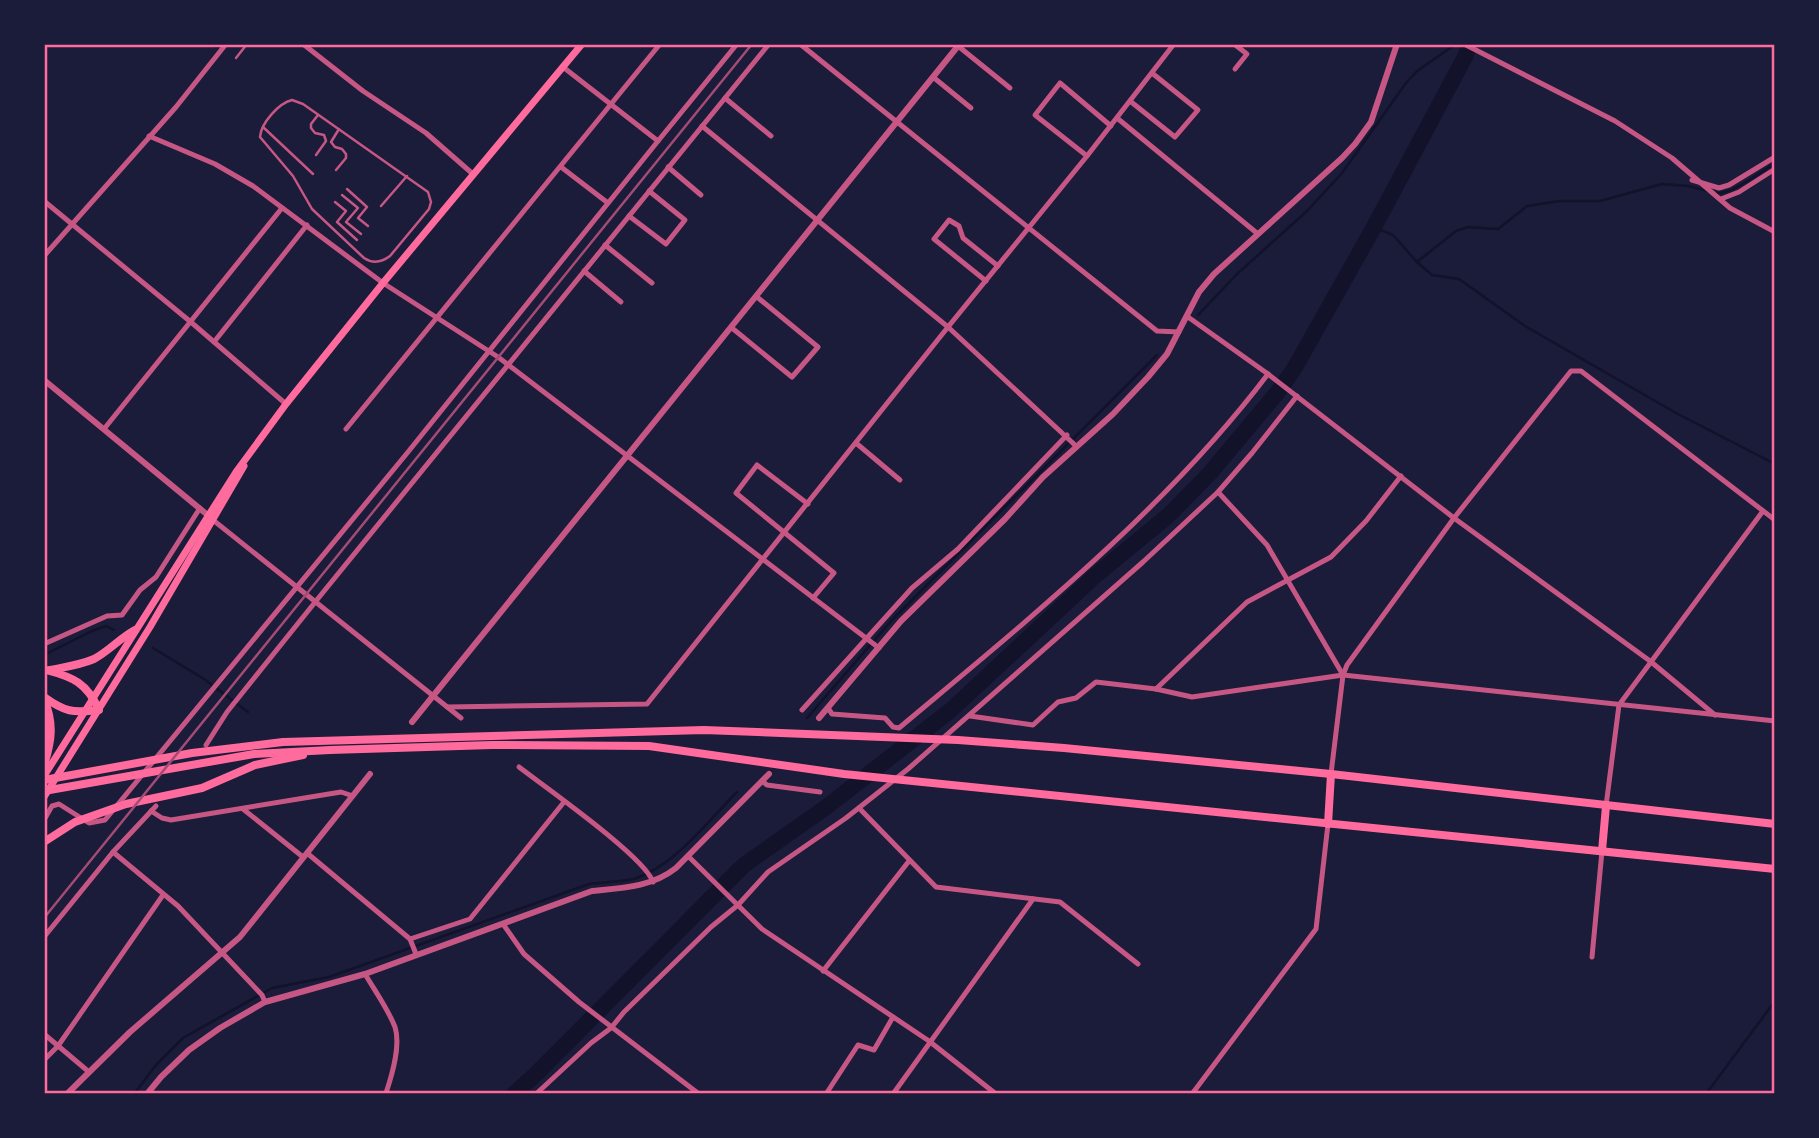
<svg xmlns="http://www.w3.org/2000/svg" width="1819" height="1138" font-family="'Varela Round',sans-serif">
  <style>
    .lines { fill: none; stroke-linecap: round; stroke-linejoin: round }
    .stream { stroke: #12122b; stroke-width: 2.5 }
    .river { stroke: #12122b; stroke-width: 16 }
    .service { stroke: #c65784; stroke-width: 2.5 }
    .minor { stroke: #c65784; stroke-width: 5 }
    .tertiary { stroke: #c65784; stroke-width: 6 }
    .secondary { stroke: #ff6b9d; stroke-width: 7 }
    .trunk { stroke: #ff6b9d; stroke-width: 8 }
    .rail { stroke: #a44b75; stroke-width: 2.5 }
    .neatline { fill: none; stroke: #ff6b9d; stroke-width: 2.5 }
  </style>
  <rect width="100%" height="100%" fill="#1b1b3a"/>
  <g class="lines">
    <g class="stream">
      <path d="M212 44 216 47 218 44"/>
      <path d="M1715 193C1730 196 1762 171 1775 163"/>
      <path d="M1374 227 1393 235 1417 262 1432 275 1459 279 1525 326 1577 356 1676 413 1775 464"/>
      <path d="M1417 262 1456 231 1468 227 1498 229 1527 206 1560 201H1600L1662 184 1688 186 1708 191"/>
      <path d="M1198 315 1237 274 1307 211 1342 173 1406 83 1417 71 1456 44"/>
      <path d="M153 648 204 679 248 712"/>
      <path d="M44 655 92 631 106 626 114 630"/>
      <path d="M807 718 891 621 1157 355"/>
      <path d="M134 1094 156 1065 183 1038 272 988 329 977 589 884C603 882 619 882 633 879 673 868 708 821 737 792"/>
      <path d="M1706 1094 1772 1005 1775 1008"/>
    </g>
    <path class="river" d="M514 1094 536 1074 744 865 825 808 951 710 1096 575 1169 515 1210 473 1277 393 1294 369 1374 227 1466 55 1469 44"/>
    <g class="service">
      <path d="M236 58 247 44"/>
      <path d="M292 100 303 104 428 192 431 202 429 209 390 256C382 262 373 264 364 258L312 209 293 176 260 137C261 123 279 103 292 100Z"/>
      <path d="M263 127 313 174"/>
      <path d="M316 155 326 141 324 135 315 133 311 128V124L318 115"/>
      <path d="M336 170 346 158V154L342 149 335 147 331 142 339 129"/>
      <path d="M347 189 367 207 358 218 368 226"/>
      <path d="M342 195 358 208 346 222 361 234"/>
      <path d="M335 202 346 211 337 222 357 240"/>
      <path d="M381 206 407 176"/>
    </g>
    <g class="minor">
      <path d="M303 44 363 91 426 133 474 175"/>
      <path d="M800 44 1157 331 1179 332"/>
      <path d="M960 44 958 46 1010 88"/>
      <path d="M1234 44 1247 54 1235 69"/>
      <path d="M1464 44 1615 121 1672 158 1730 208 1775 232"/>
      <path d="M44 46 46 44"/>
      <path d="M563 67 658 141 737 44"/>
      <path d="M933 77 971 108"/>
      <path d="M725 98 771 136"/>
      <path d="M1130 101 1175 137 1198 110 1152 73"/>
      <path d="M1117 118 1258 234"/>
      <path d="M702 126 948 327 1076 446"/>
      <path d="M149 136 215 164 253 186 383 283 498 357 879 648"/>
      <path d="M1087 156 1035 115 1060 83 1111 126"/>
      <path d="M561 167 608 203"/>
      <path d="M668 167 701 195"/>
      <path d="M1692 180 1719 188 1729 185 1775 157"/>
      <path d="M1721 199 1739 192 1775 169"/>
      <path d="M44 201 192 323 286 404"/>
      <path d="M629 216 666 244 685 220 649 191"/>
      <path d="M605 245 652 283"/>
      <path d="M44 256 176 107 226 44"/>
      <path d="M584 271 621 302"/>
      <path d="M986 281 934 239 949 220 959 226 963 238 998 266"/>
      <path d="M732 328 792 377 818 347 757 297"/>
      <path d="M214 342 307 225"/>
      <path d="M1268 374 1454 518 1650 661 1715 715"/>
      <path d="M104 429 282 208"/>
      <path d="M346 429 660 44"/>
      <path d="M856 443 900 480"/>
      <path d="M1218 492 1267 545 1343 675"/>
      <path d="M808 504 757 465 736 493 834 573 813 598"/>
      <path d="M213 520 461 718"/>
      <path d="M44 644 107 616 122 615 140 590 156 577 200 508"/>
      <path d="M1156 689 1247 602 1331 557 1366 521 1401 476"/>
      <path d="M447 707 647 704 948 327 1087 156 1174 44"/>
      <path d="M828 708 832 714 885 718 893 727 899 728C1029 619 1165 510 1268 374L1188 317"/>
      <path d="M802 710 912 588 958 549 1067 435"/>
      <path d="M970 716 1033 725 1058 702 1076 698 1096 682 1156 689 1192 697 1343 675 1775 721"/>
      <path d="M206 745 227 712 316 601 769 44"/>
      <path d="M519 767C545 787 645 857 653 882"/>
      <path d="M1331 774 1343 675 1347 665 1454 518 1571 371H1581L1775 520"/>
      <path d="M762 781 767 785 820 792"/>
      <path d="M1606 806 1619 705 1763 511"/>
      <path d="M859 808 936 887 1060 902 1138 964"/>
      <path d="M243 809 303 857"/>
      <path d="M151 811 162 818 171 820 341 792 353 796"/>
      <path d="M44 820 52 806 59 804 89 823 105 820 408 452 658 141"/>
      <path d="M44 851V858"/>
      <path d="M113 852 178 906 262 995 265 1002"/>
      <path d="M307 853 410 939"/>
      <path d="M688 856 762 929 929 1041 996 1094"/>
      <path d="M503 924 524 954 579 1002 699 1094"/>
      <path d="M44 937 113 852 156 806"/>
      <path d="M416 954 410 939 470 919 564 802"/>
      <path d="M1592 957 1602 851"/>
      <path d="M823 971 909 861"/>
      <path d="M365 974C375 991 388 1009 395 1027 401 1046 392 1075 386 1093L383 1094"/>
      <path d="M44 1034 89 1072"/>
      <path d="M44 1060 58 1046 163 895"/>
      <path d="M536 1094 591 1043 611 1028 624 1012 711 927 738 905 768 872 846 818 908 769 1143 562 1218 492 1252 453 1297 396"/>
      <path d="M826 1094 858 1045 874 1050 893 1017"/>
      <path d="M893 1094 1033 899"/>
      <path d="M1192 1094 1316 929 1328 824"/>
    </g>
    <g class="tertiary">
      <path d="M44 380 210 517"/>
      <path d="M819 718 901 621 1005 519 1043 477 1113 414 1148 377 1167 354 1199 292 1214 274 1342 158 1355 144 1371 122 1397 44"/>
      <path d="M412 722 958 46"/>
      <path d="M67 1094 130 1032 240 937 370 774"/>
      <path d="M147 1094 161 1077 189 1050 220 1028 265 1002 365 974 592 891C623 888 652 887 676 868L769 774"/>
    </g>
    <g class="secondary">
      <path d="M44 776 236 472 286 404 383 283 582 44"/>
      <path d="M44 797 150 627 244 466"/>
    </g>
    <g class="trunk">
      <path d="M50 670C65 667 80 665 94 659 109 651 120 638 135 630"/>
      <path d="M44 697C65 712 72 713 99 710 87 683 73 677 46 670"/>
      <path d="M44 699C54 723 52 740 44 765"/>
      <path d="M44 780 192 753 283 742 704 730 958 740 1064 748 1331 774 1775 824"/>
      <path d="M44 791 254 754 330 750 492 745 649 746 844 774 1775 869"/>
      <path d="M1328 824 1331 774"/>
      <path d="M44 842 75 822 126 804 202 788 255 765 303 755"/>
      <path d="M1602 851 1606 806"/>
    </g>
    <path class="rail" d="M44 918 752 44"/>
  </g>
  <rect width="1819" height="1138" fill="none" stroke="#1b1b3a" stroke-width="91"/>
  <rect x="46" y="46" width="1727" height="1046" class="neatline"/>
</svg>
